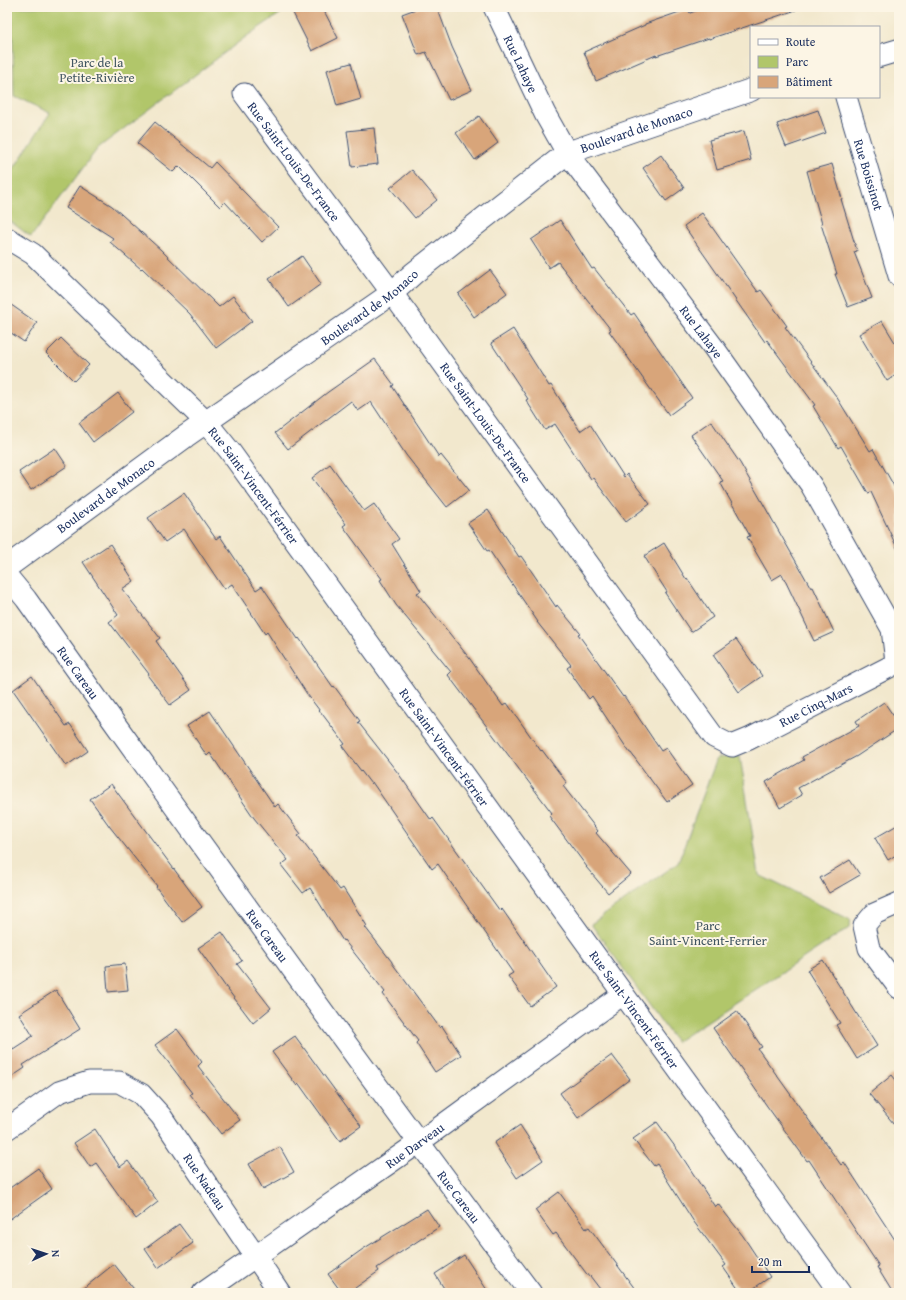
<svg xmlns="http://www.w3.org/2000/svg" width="906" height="1300" font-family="'Gentium Book Plus',serif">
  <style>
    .green { fill: #b1c66a; stroke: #667a64 }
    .building { fill: #d8a57a }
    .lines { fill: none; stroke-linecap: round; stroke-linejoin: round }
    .minor-casing { stroke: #3b4b6f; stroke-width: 23 }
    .tertiary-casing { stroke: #3b4b6f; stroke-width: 24 }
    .minor { stroke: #fff; stroke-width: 21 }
    .tertiary { stroke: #fff; stroke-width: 22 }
    .labels { text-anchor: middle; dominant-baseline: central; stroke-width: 4; stroke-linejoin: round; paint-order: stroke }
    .park-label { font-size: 13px; fill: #405561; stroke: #fcf5e5 }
    .street-label { font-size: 13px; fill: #1b2f5e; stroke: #fcf5e5 }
  </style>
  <rect width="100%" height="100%" fill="#fcf5e5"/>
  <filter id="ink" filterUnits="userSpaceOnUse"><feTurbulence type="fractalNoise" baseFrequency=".025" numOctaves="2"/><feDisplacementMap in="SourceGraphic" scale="8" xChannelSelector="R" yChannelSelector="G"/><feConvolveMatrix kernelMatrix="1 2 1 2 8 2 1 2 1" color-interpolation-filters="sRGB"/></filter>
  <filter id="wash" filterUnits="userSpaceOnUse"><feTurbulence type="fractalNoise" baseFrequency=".012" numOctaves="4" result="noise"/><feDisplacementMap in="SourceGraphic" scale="16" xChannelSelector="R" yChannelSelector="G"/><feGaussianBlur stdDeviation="0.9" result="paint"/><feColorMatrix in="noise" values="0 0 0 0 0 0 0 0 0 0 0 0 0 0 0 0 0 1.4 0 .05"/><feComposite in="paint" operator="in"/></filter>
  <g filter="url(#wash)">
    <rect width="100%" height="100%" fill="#f2e8cd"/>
    <g class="green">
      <path d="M12 7H290L247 36 98 148 31 237 7 219V179L50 113 14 96Z"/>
      <path d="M740 756 759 875 851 920 849 928 676 1042 591 924 678 863 717 758Z"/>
    </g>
    <g id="blocks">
      <g class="building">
        <path d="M290 7H322L338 38 312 51Z"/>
        <path d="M421 7H437L452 47 472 90 449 100 426 52 418 55 402 14Z"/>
        <path d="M707 7H795L796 10 709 39V38L656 56V55L596 81 584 52 645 25V24L688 9 690 13Z"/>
        <path d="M351 63 361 99 337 106 327 70Z"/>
        <path d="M818 110 826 133 786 147 777 124Z"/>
        <path d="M479 116 498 143 475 160 456 133Z"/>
        <path d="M155 122 210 168 215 162 278 227 262 242 225 202 220 207 179 166 173 172 137 143Z"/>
        <path d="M374 128 378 164 352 167 347 131Z"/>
        <path d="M744 131 751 160 717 170 709 140Z"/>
        <path d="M661 155 684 188 666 201 643 168Z"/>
        <path d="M832 164 842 199H841L857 251 854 252 872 298 848 307 835 274H837L821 224H822L807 171Z"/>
        <path d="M412 170 437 200 415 218 390 188Z"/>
        <path d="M80 186 112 206 161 250 219 307 233 296 252 321 216 348 190 314 142 268 141 269 110 242 113 238 66 208Z"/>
        <path d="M702 213 758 292 761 290 787 326 785 327 836 396 870 451 873 449 899 495V552L871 492 868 493 841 446 838 448 813 406 815 405 767 340 765 342 684 226Z"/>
        <path d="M560 220 592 269 594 268 631 315 634 313 692 398 669 415 609 331 611 330 558 262 549 268 531 240Z"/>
        <path d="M302 256 321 284 289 307 269 279Z"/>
        <path d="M490 270 507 293 474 317 458 294Z"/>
        <path d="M7 302 37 323 24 342 7 330Z"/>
        <path d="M882 321 899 349V373L887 381 859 334Z"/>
        <path d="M513 329 549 386 551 385 580 431 590 424 624 477 627 474 650 504 626 522 593 478 591 479 555 424 545 430 526 400 528 399 491 343Z"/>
        <path d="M61 338 89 365 74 381 46 353Z"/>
        <path d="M375 359 394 385 392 386 439 457 441 455 469 490 447 507 406 455 371 402 358 411 351 401 288 449 275 433 328 392Z"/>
        <path d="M118 393 132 412 93 442 79 423Z"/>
        <path d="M711 421 740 463 811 588 813 587 834 632 814 641 782 574 772 580 747 537 750 536 720 482 723 481 691 435Z"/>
        <path d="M55 448 67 466 31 490 19 472Z"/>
        <path d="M330 464 364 511 374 504 399 539 392 544 421 591 417 593 470 659 503 706 507 703 541 751 542 750 567 783 563 786 598 831 596 833 631 874 608 893 586 867H587L549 816 552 813 448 675 451 672 396 605 380 580 382 579 343 526 346 524 312 478Z"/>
        <path d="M184 493 216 539 220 536 256 590 262 586 298 639 299 638 333 687 334 686 360 721 358 722 398 773 431 820 433 818 500 911 502 909 556 987 530 1006 508 976 513 973 438 864 432 869 372 782 371 784 342 746 345 744 307 694 267 632 265 634 232 584 224 589 184 529 165 542 148 518Z"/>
        <path d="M488 510 519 557 521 556 556 607 557 605 580 633 578 634 623 697 624 696 661 751 666 748 692 785 667 802 631 753H630L592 696 589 699 567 668 571 665 537 622H538L489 550 487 551 468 523Z"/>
        <path d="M664 543 686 579 687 578 713 617 691 632 665 593 667 592 644 556Z"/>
        <path d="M110 544 134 581 122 589 160 638 156 641 191 690 170 705 148 676 149 674 109 622 118 615 83 562Z"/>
        <path d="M736 639 762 676 739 692 713 655Z"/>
        <path d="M32 676 66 726 70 724 88 751 66 766 13 690Z"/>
        <path d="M884 702 899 724V728L857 756 798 788 802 795 780 808 766 782 804 760 802 757 859 726 856 721Z"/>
        <path d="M210 711 275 807 278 804 301 834 298 836 340 890 343 888 367 926 365 927 392 962V963L440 1028 442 1026 461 1055 435 1072 416 1043 418 1041 383 994 385 992 344 940 343 941 310 888 303 893 281 865 288 860 254 818 210 753 207 756 187 726Z"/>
        <path d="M111 784 202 907 182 922 156 887 157 886 110 827 90 799Z"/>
        <path d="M899 824V853L888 860 875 838Z"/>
        <path d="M850 860 860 875 829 893 820 878Z"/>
        <path d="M222 932 242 961 237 964 271 1008 253 1023 225 986 198 948Z"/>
        <path d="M823 960 877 1046 857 1059 836 1025 840 1023 807 970Z"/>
        <path d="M125 964 128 990 108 992 106 966Z"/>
        <path d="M56 990 80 1029 23 1065 25 1068 7 1080V1039L13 1049 33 1036 19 1014Z"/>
        <path d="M737 1011 762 1047 758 1049 841 1165 844 1162 899 1246V1293H893L877 1267 879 1266 809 1160 807 1161 767 1106 713 1028Z"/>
        <path d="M177 1029 202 1062 198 1066 240 1120 221 1134 190 1094 192 1093 155 1045Z"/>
        <path d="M295 1036 361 1126 340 1141 299 1084 297 1086 272 1052Z"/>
        <path d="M612 1055 630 1079 578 1118 560 1093Z"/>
        <path d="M892 1075 899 1084V1130L869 1094Z"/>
        <path d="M657 1122 679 1152 715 1207 718 1204 743 1236 770 1277 747 1293H741L723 1267 726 1265 694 1222 657 1164 654 1166 633 1139Z"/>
        <path d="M520 1125 543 1160 517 1178 494 1143Z"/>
        <path d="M95 1129 120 1167 128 1161 158 1202 136 1219 96 1163 90 1167 74 1143Z"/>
        <path d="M280 1147 294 1172 263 1189 249 1164Z"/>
        <path d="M38 1168 52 1189 7 1221V1190Z"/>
        <path d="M559 1192 586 1229 589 1227 638 1293H603L590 1276 589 1277 556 1233 553 1235 535 1210Z"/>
        <path d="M427 1209 439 1227 377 1268 379 1271 348 1293H342L328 1274 363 1249Z"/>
        <path d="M179 1224 193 1243 158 1268 145 1249Z"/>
        <path d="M464 1255 489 1293H447L435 1274Z"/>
        <path d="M114 1264 137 1293H78Z"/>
      </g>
    </g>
  </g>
  <g filter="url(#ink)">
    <use href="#blocks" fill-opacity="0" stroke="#3b4b6f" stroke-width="1"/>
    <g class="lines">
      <g class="minor-casing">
        <g id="minor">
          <path id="s1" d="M494 7 545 114 567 153 714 348 811 485 892 629 896 662"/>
          <path id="s2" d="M244 94 392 293 714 737 732 746 749 739 899 662"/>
          <path id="s3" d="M846 97 899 276"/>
          <path id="s4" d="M7 238 33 254 207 423 229 450 840 1293"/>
          <path id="s5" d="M7 576 26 599C192 832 359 1064 531 1293"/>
          <path d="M899 903 874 914 864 926 869 948 899 988"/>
          <path id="s6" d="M7 1129 59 1092 89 1082H119L141 1094 161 1116 280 1293"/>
          <path id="s7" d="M203 1293 418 1143 623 994"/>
        </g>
      </g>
      <g class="tertiary-casing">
        <g id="tertiary">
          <path d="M879 56 899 50"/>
          <path id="s8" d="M7 567 186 436 392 293 414 273 567 153 751 90"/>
        </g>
      </g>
      <use href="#minor" class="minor"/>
      <use href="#tertiary" class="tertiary"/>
    </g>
  </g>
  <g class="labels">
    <g class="park-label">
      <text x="97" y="62">Parc de la<tspan x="97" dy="15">Petite-Rivière</tspan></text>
      <text x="708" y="925">Parc<tspan x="708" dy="15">Saint-Vincent-Ferrier</tspan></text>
    </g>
    <g class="street-label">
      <text stroke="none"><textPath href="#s1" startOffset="63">Rue Lahaye</textPath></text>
      <text stroke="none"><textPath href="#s8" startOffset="770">Boulevard de Monaco</textPath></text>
      <text stroke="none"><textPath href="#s2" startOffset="84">Rue Saint-Louis-De-France</textPath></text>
      <text stroke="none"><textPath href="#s3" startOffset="81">Rue Boissinot</textPath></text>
      <text stroke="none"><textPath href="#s8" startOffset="446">Boulevard de Monaco</textPath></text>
      <text stroke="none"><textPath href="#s1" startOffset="387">Rue Lahaye</textPath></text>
      <text stroke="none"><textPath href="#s2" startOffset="408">Rue Saint-Louis-De-France</textPath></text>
      <text stroke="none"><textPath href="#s4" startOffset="351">Rue Saint-Vincent-Férrier</textPath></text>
      <text stroke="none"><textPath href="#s8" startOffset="122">Boulevard de Monaco</textPath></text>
      <text stroke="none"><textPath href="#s5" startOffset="120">Rue Careau</textPath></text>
      <text stroke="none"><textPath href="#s2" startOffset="910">Rue Cinq-Mars</textPath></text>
      <text stroke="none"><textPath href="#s4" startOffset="675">Rue Saint-Vincent-Férrier</textPath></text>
      <text stroke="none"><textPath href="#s5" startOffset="444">Rue Careau</textPath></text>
      <text stroke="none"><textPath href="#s4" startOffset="999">Rue Saint-Vincent-Férrier</textPath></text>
      <text stroke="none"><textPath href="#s7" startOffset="258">Rue Darveau</textPath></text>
      <text stroke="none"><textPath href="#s6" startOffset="259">Rue Nadeau</textPath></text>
      <text stroke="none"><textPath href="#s5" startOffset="768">Rue Careau</textPath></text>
    </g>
  </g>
  <rect width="906" height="1300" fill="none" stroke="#fcf5e5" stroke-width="24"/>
  <rect x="750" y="26" width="130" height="72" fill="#fcf5e5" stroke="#a2a6af"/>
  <rect x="758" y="39" width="20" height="6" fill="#ffffff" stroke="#a2a6af"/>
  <text x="786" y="46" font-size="12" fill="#1b2f5e">Route</text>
  <rect x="758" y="56" width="20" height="12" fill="#b1c66a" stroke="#a2a6af"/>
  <text x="786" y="66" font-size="12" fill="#1b2f5e">Parc</text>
  <rect x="758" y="76" width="20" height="12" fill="#d8a57a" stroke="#a2a6af"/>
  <text x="786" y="86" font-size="12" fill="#1b2f5e">Bâtiment</text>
  <g transform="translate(46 1254) rotate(87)" stroke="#fcf5e5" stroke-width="3" paint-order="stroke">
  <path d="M0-3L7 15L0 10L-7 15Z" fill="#1b2f5e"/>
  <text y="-6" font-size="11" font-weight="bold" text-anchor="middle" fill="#1b2f5e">N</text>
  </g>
  <path d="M752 1266v6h57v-6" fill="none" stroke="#1b2f5e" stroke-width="2"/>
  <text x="758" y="1266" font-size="12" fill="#1b2f5e" stroke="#fcf5e5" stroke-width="3" paint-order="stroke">20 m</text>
</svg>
